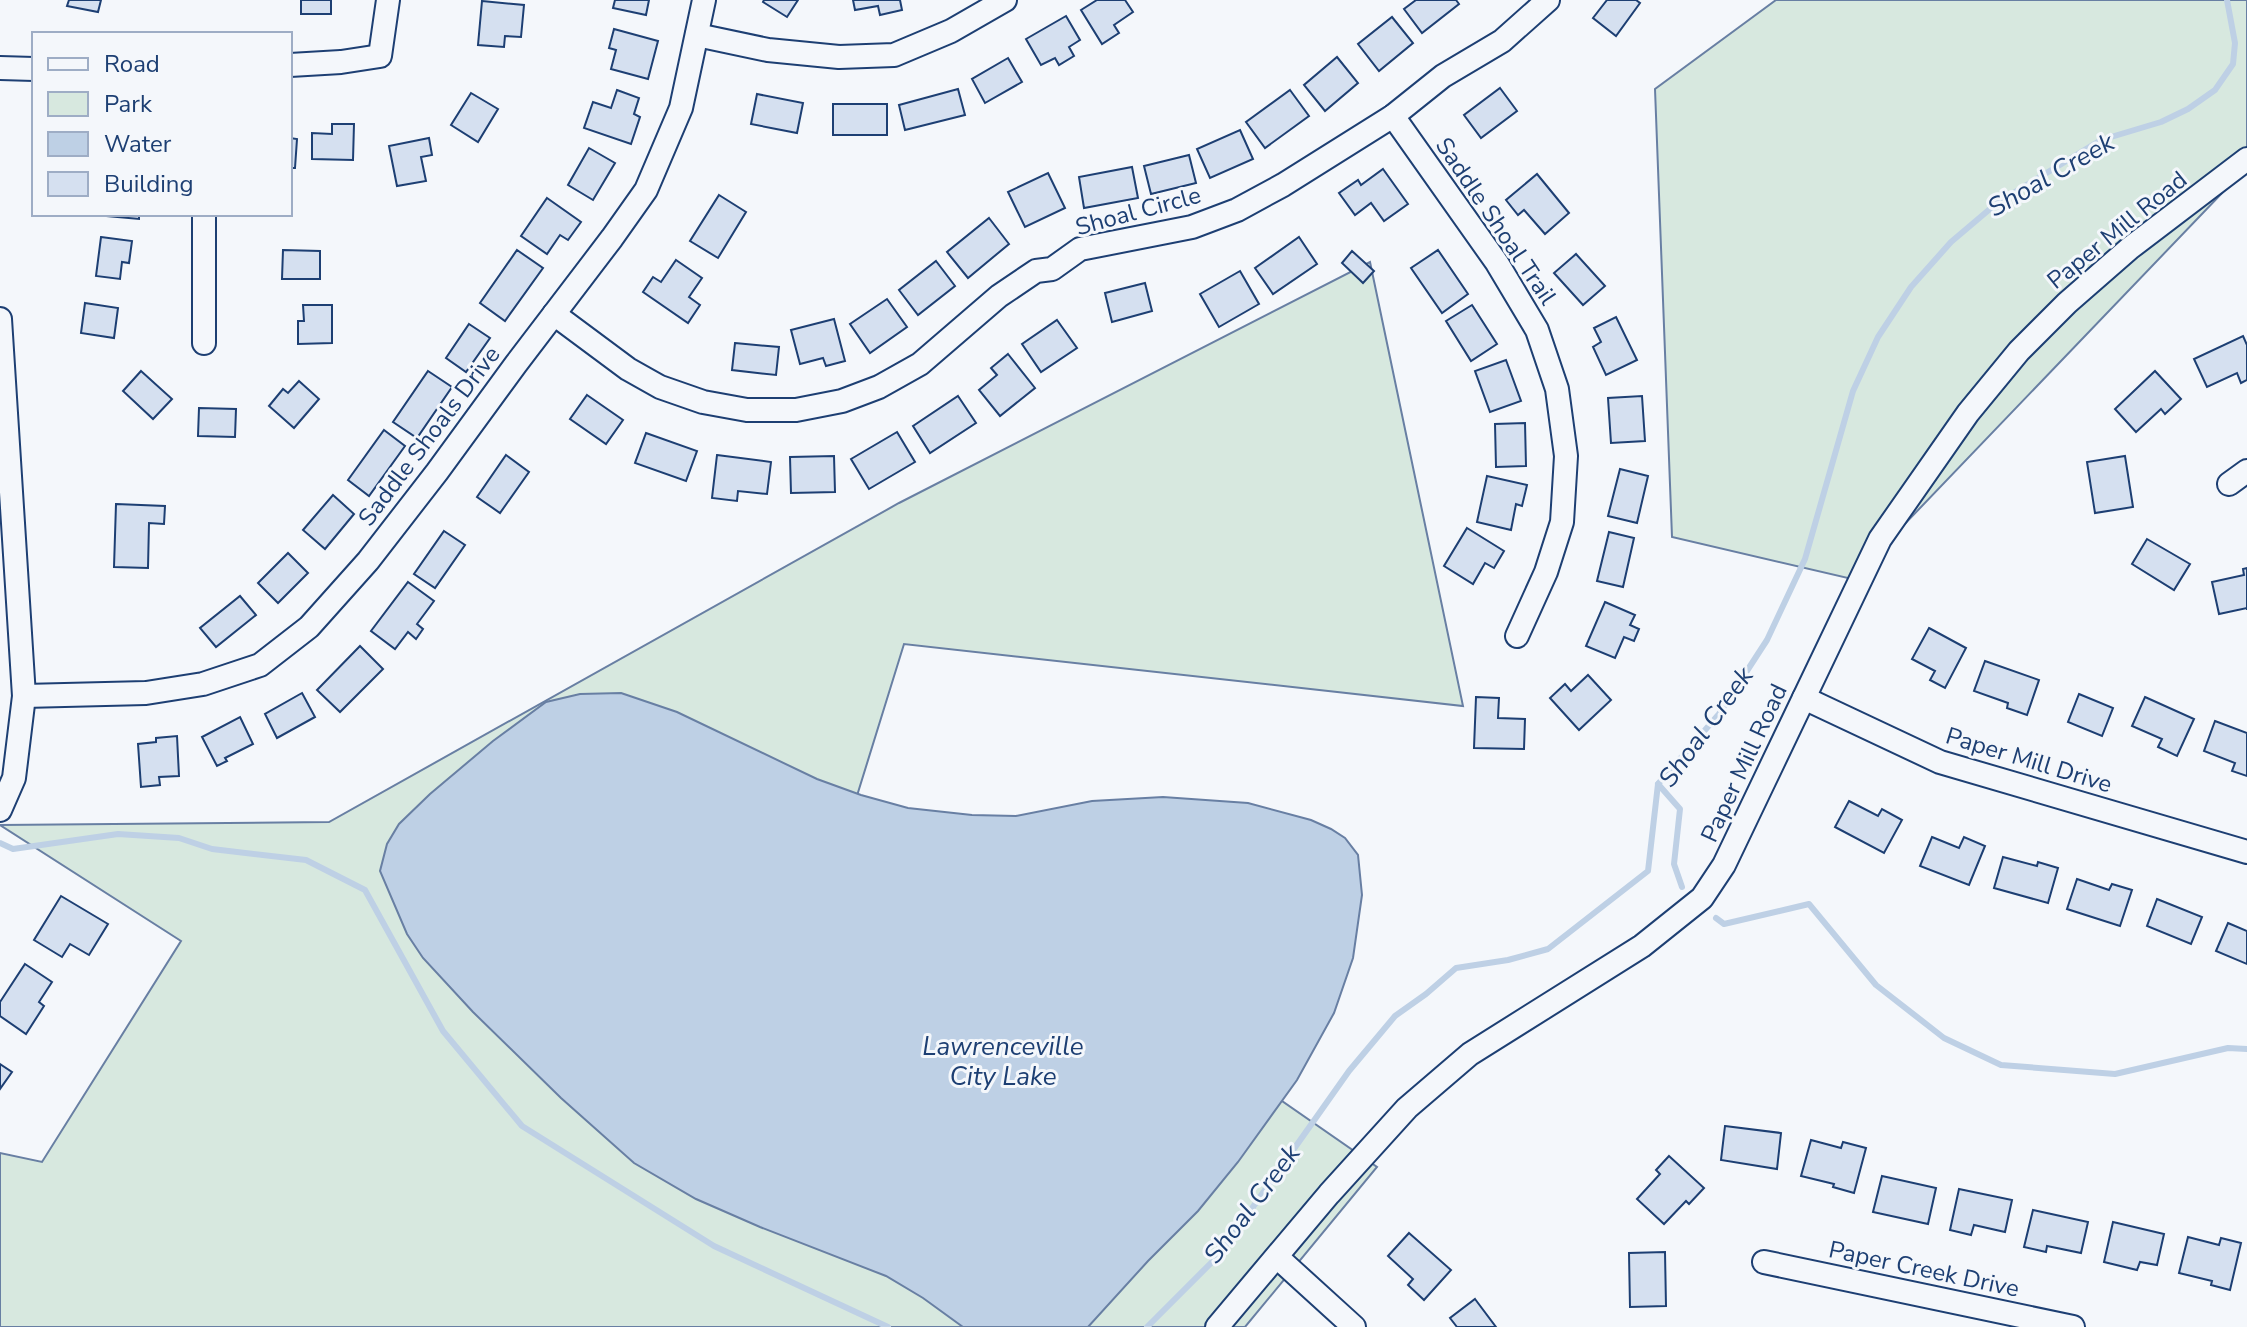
<svg xmlns="http://www.w3.org/2000/svg" width="2247" height="1327" font-family="'Nunito Sans',sans-serif">
  <style>
    .green { fill: #d7e8df; stroke: #687fa3; stroke-width: 2 }
    .water { fill: #bed0e5; stroke: #687fa3; stroke-width: 2 }
    .lines { fill: none; stroke-linecap: round; stroke-linejoin: round }
    .stream { stroke: #bed0e5; stroke-width: 6 }
    .building { fill: #d5e0f0; stroke: #1d3f73; stroke-width: 2 }
    .minor-casing { stroke: #1d3f73; stroke-width: 26 }
    .minor { stroke: #f4f7fb; stroke-width: 22 }
    .labels { text-anchor: middle; dominant-baseline: central; stroke-width: 6; stroke-linejoin: round; paint-order: stroke }
    .street-label { font-size: 24px; fill: #1d3f73; stroke: #f4f7fb }
    .water-label { font-size: 26px; font-style: italic; fill: #1d3f73; stroke: #f4f7fb }
  </style>
  <rect width="100%" height="100%" fill="#f4f7fb"/>
  <g class="green">
    <path d="M1776 0H2247V167L1852 579 1672 537 1655 89Z"/>
    <path d="M1370 262 1463 706 904 644 794 999 1279 1099 1377 1167 1245 1327H0V1153L42 1162 181 941 0 825 329 822 899 503Z"/>
  </g>
  <path class="water" d="M621 693 677 712 817 779 861 795 908 808 972 815 1016 816 1092 801 1163 797 1248 803 1311 820 1331 829 1345 838 1358 855 1362 895 1353 958 1334 1013 1297 1080 1238 1162 1198 1211 1148 1261 1088 1327H963L923 1298 886 1276 760 1227 696 1199 634 1163 561 1098 473 1012 423 958 407 934 380 871 387 844 399 824 430 794 493 741 546 702 580 694Z"/>
  <g class="lines">
    <g class="stream">
      <path d="M1658 784 1680 809 1674 864 1682 887"/>
      <path d="M0 843 13 849 118 834 179 838 212 849 306 860 365 890 443 1031 522 1126 714 1246 888 1327"/>
      <path d="M1716 918 1724 924 1809 904 1876 985 1944 1038 2001 1065 2115 1074 2228 1048 2247 1049"/>
      <path d="M1147 1327 1219 1255 1349 1071 1395 1016 1426 994 1456 968 1508 960 1548 949 1648 871 1658 784 1719 714 1767 640 1805 559 1853 391 1878 337 1911 287 1951 242 1997 203 2101 140 2161 122 2188 109 2215 90 2233 64 2235 43 2227 0"/>
    </g>
  </g>
  <g class="building">
    <path d="M69 0H101L98 12 67 6Z"/>
    <rect x="301" y="0" width="30" height="14"/>
    <path d="M615 0H649L646 15 613 8Z"/>
    <path d="M764 0H798L787 17 763 2Z"/>
    <path d="M853 0H900L902 10 880 15 878 6 855 10Z"/>
    <path d="M1097 0H1125L1133 12 1114 25 1119 33 1102 44 1081 10Z"/>
    <path d="M1416 0H1456L1459 4 1422 33 1404 9Z"/>
    <path d="M1607 0H1636L1640 3 1616 36 1593 18Z"/>
    <path d="M482 1 524 5 521 37 505 36 504 47 478 45Z"/>
    <path d="M1066 16 1080 40 1069 47 1074 56 1059 65 1055 58 1041 65 1026 39Z"/>
    <path d="M1392 17 1413 43 1379 71 1358 44Z"/>
    <path d="M614 29 658 41 648 79 611 69 616 50 609 48Z"/>
    <path d="M1337 57 1358 83 1325 111 1304 85Z"/>
    <path d="M1008 58 1022 82 985 103 972 79Z"/>
    <path d="M1500 88 1517 111 1481 138 1464 115Z"/>
    <path d="M958 89 965 115 905 130 899 105Z"/>
    <path d="M617 90 639 98 634 114 640 117 631 144 584 128 593 102 611 108Z"/>
    <path d="M1290 90 1309 116 1265 148 1246 122Z"/>
    <path d="M471 93 498 109 478 142 451 125Z"/>
    <path d="M757 94 803 103 797 133 751 124Z"/>
    <rect x="833" y="104" width="54" height="31"/>
    <path d="M332 124H354L353 160 312 159V133L332 134Z"/>
    <path d="M1240 130 1253 159 1210 178 1197 149Z"/>
    <path d="M290 138 297 139 295 168H290Z"/>
    <path d="M429 138 432 155 421 157 426 181 397 186 389 146Z"/>
    <path d="M589 148 615 163 593 200 568 185Z"/>
    <path d="M1189 155 1196 183 1151 194 1144 166Z"/>
    <path d="M1132 167 1138 198 1084 208 1079 177Z"/>
    <path d="M1383 169 1408 204 1384 221 1371 203 1355 215 1339 193 1358 180 1361 185Z"/>
    <path d="M1048 173 1065 208 1025 227 1008 192Z"/>
    <path d="M1537 174 1569 213 1545 234 1524 210 1518 215 1506 200Z"/>
    <path d="M719 195 746 212 718 258 690 241Z"/>
    <path d="M547 198 581 222 568 240 560 235 547 254 521 236Z"/>
    <path d="M107 214H139V219L107 216Z"/>
    <path d="M989 218 1009 244 968 278 947 252Z"/>
    <path d="M101 237 132 241 129 263 122 262 120 279 96 276Z"/>
    <path d="M1299 237 1317 264 1273 294 1255 268Z"/>
    <path d="M283 250 320 251V279H282Z"/>
    <path d="M517 250 543 268 505 321 480 303Z"/>
    <path d="M1438 250 1468 294 1442 313 1411 268Z"/>
    <path d="M1352 251 1374 271 1363 283 1342 263Z"/>
    <path d="M1576 254 1605 286 1583 305 1554 273Z"/>
    <path d="M676 260 702 278 689 297 700 305 688 323 643 292 653 277 661 282Z"/>
    <path d="M936 261 955 286 918 315 899 290Z"/>
    <path d="M1240 271 1259 304 1219 327 1200 294Z"/>
    <path d="M1145 283 1152 311 1112 322 1105 293Z"/>
    <path d="M887 299 907 327 870 353 850 324Z"/>
    <path d="M85 303 118 308 114 338 81 333Z"/>
    <path d="M303 305H332V343L298 344V321H304Z"/>
    <path d="M1472 305 1497 344 1471 361 1446 321Z"/>
    <path d="M1616 317 1637 360 1606 375 1593 347 1601 342 1594 328Z"/>
    <path d="M834 319 845 361 826 366 823 358 800 364 791 330Z"/>
    <path d="M1057 320 1077 348 1041 372 1022 344Z"/>
    <path d="M469 324 490 338 466 372 446 358Z"/>
    <path d="M2243 336 2247 345V380L2241 383 2237 373 2207 387 2194 359Z"/>
    <path d="M735 343 779 347 776 375 732 370Z"/>
    <path d="M1008 354 1035 388 1000 416 979 390 997 375 991 368Z"/>
    <path d="M1506 360 1521 401 1490 412 1475 371Z"/>
    <path d="M141 371 172 399 153 419 123 391Z"/>
    <path d="M428 371 452 387 417 438 393 422Z"/>
    <path d="M2155 371 2181 399 2165 414 2161 409 2136 432 2115 409Z"/>
    <path d="M299 381 319 399 294 428 269 406 283 389 288 393Z"/>
    <path d="M587 395 623 420 606 444 570 419Z"/>
    <path d="M958 396 976 423 930 453 913 426Z"/>
    <path d="M1642 396 1645 441 1611 443 1608 398Z"/>
    <path d="M199 408 236 409 235 437 198 436Z"/>
    <path d="M1525 423 1526 466 1496 467 1495 424Z"/>
    <path d="M384 430 405 446 369 496 348 480Z"/>
    <path d="M897 432 915 462 869 489 851 459Z"/>
    <path d="M646 433 697 451 686 481 635 463Z"/>
    <path d="M506 455 529 472 500 513 477 497Z"/>
    <path d="M717 455 771 462 767 494 738 491 737 501 712 498Z"/>
    <path d="M834 456 835 492 791 493 790 457Z"/>
    <path d="M2125 456 2133 507 2095 513 2087 462Z"/>
    <path d="M1620 469 1648 476 1637 523 1608 516Z"/>
    <path d="M1487 476 1527 485 1522 506 1516 504 1511 530 1477 522Z"/>
    <path d="M333 495 354 514 325 549 303 530Z"/>
    <path d="M116 504 165 506 164 524 149 523 148 568 114 567Z"/>
    <path d="M1467 528 1504 551 1494 568 1485 563 1473 584 1444 566Z"/>
    <path d="M444 531 465 545 435 588 414 574Z"/>
    <path d="M1609 532 1634 538 1623 587 1597 581Z"/>
    <path d="M2147 539 2190 564 2174 590 2132 564Z"/>
    <path d="M288 553 308 573 278 603 258 583Z"/>
    <path d="M2247 568V610V608L2219 614 2212 582 2244 575 2243 569Z"/>
    <path d="M408 582 434 601 417 624 423 629 416 639 408 632 395 649 371 631Z"/>
    <path d="M240 596 256 615 216 647 200 628Z"/>
    <path d="M1605 602 1635 615 1630 625 1639 629 1634 641 1624 637 1615 658 1586 646Z"/>
    <path d="M1929 628 1966 648 1945 688 1930 680 1935 671 1912 659Z"/>
    <path d="M360 646 383 669 340 712 317 690Z"/>
    <path d="M1985 661 2039 680 2027 715 2007 708 2008 703 1974 691Z"/>
    <path d="M1588 675 1611 700 1579 730 1550 698 1565 684 1571 691Z"/>
    <path d="M302 693 315 717 277 738 265 714Z"/>
    <path d="M2079 694 2113 708 2102 736 2068 722Z"/>
    <path d="M1476 697 1499 698 1498 718 1525 719 1524 749 1474 748Z"/>
    <path d="M2145 697 2194 719 2177 756 2158 747 2162 739 2132 726Z"/>
    <path d="M240 717 253 744 225 758 227 761 217 766 202 737Z"/>
    <path d="M2215 721 2247 733V776L2232 771 2235 763 2204 751Z"/>
    <path d="M177 736 179 776 159 777 160 785 141 787 138 744 156 742V738Z"/>
    <path d="M1849 801 1878 816 1882 809 1902 820 1884 853 1835 827Z"/>
    <path d="M1932 837 1959 848 1964 837 1985 846 1969 885 1920 866Z"/>
    <path d="M2003 857 2037 866 2038 862 2058 868 2048 903 1994 888Z"/>
    <path d="M2077 879 2109 890 2112 884 2132 890 2120 926 2067 909Z"/>
    <path d="M61 896 108 924 89 955 70 944 62 957 34 940Z"/>
    <path d="M2157 899 2202 917 2191 944 2147 926Z"/>
    <path d="M2228 923 2247 931V964L2216 951Z"/>
    <path d="M25 964 52 982 39 1002 44 1006 26 1034 0 1016V1002Z"/>
    <path d="M0 1064 12 1072 0 1089Z"/>
    <path d="M1725 1126 1781 1133 1777 1169 1721 1160Z"/>
    <path d="M1811 1140 1841 1148 1843 1142 1866 1148 1854 1193 1833 1187 1834 1184 1801 1176Z"/>
    <path d="M1669 1156 1704 1188 1689 1204 1686 1201 1664 1224 1637 1199 1660 1174 1656 1170Z"/>
    <path d="M1882 1176 1936 1188 1928 1224 1873 1212Z"/>
    <path d="M1959 1189 2012 1200 2005 1232 1974 1225 1971 1235 1950 1230Z"/>
    <path d="M2033 1210 2088 1222 2081 1253 2047 1246 2046 1252 2024 1247Z"/>
    <path d="M2113 1222 2164 1234 2157 1265 2140 1262 2137 1270 2104 1262Z"/>
    <path d="M1409 1233 1451 1270 1424 1300 1408 1285 1413 1279 1388 1256Z"/>
    <path d="M2188 1237 2219 1245 2221 1238 2241 1243 2230 1290 2211 1285 2212 1281 2179 1273Z"/>
    <path d="M1665 1252 1666 1306 1630 1307 1629 1253Z"/>
    <path d="M1475 1299 1496 1327H1457L1450 1318Z"/>
  </g>
  <g class="lines">
    <g class="minor-casing">
      <g id="minor">
        <path d="M697 35 768 50 839 57 894 55 951 31 1005 0"/>
        <path d="M290 65 341 62 380 56 388 0"/>
        <path d="M0 68 34 69"/>
        <path d="M1393 116 1497 263 1537 330 1557 389 1566 456 1562 522 1546 572 1517 636"/>
        <path d="M204 214V343"/>
        <path d="M554 314 628 369 660 387 703 402 747 410H796L842 401 879 387 920 364 999 296 1036 271 1052 269 1080 249 1192 227 1237 210 1283 185 1393 116 1443 76 1502 41 1548 0"/>
        <path d="M0 319 24 696 14 778 0 810"/>
        <path d="M2229 484 2247 471"/>
        <path d="M24 696 146 693 203 684 260 665 309 627 368 561 437 472 516 364 612 238 646 190 681 108 704 0"/>
        <path d="M1804 698 1940 762 2247 852"/>
        <path d="M1277 1257 1354 1327"/>
        <path d="M1764 1262 2073 1327"/>
        <path d="M1217 1327 1329 1194 1407 1108 1470 1054 1642 946 1702 898 1724 865 1880 539 1968 413 2019 351 2067 303 2130 248 2247 159"/>
      </g>
    </g>
    <use href="#minor" class="minor"/>
  </g>
  <g class="labels">
    <g class="street-label">
      <text transform="translate(1138 211) rotate(-15)">Shoal Circle</text>
      <text transform="translate(1496 221) rotate(56)">Saddle Shoal Trail</text>
      <text transform="translate(2117 230) rotate(-39)">Paper Mill Road</text>
      <text transform="translate(429 436) rotate(-53)">Saddle Shoals Drive</text>
      <text transform="translate(2029 760) rotate(17)">Paper Mill Drive</text>
      <text transform="translate(1744 763) rotate(-65)">Paper Mill Road</text>
      <text transform="translate(1924 1269) rotate(12)">Paper Creek Drive</text>
    </g>
    <g class="water-label">
      <text transform="translate(2051 175) rotate(-30)">Shoal Creek</text>
      <text transform="translate(1706 727) rotate(-54)">Shoal Creek</text>
      <text x="1003" y="1046">Lawrenceville<tspan x="1003" dy="30">City Lake</tspan></text>
      <text transform="translate(1252 1204) rotate(-53)">Shoal Creek</text>
    </g>
  </g>
  <rect x="32" y="32" width="260" height="184" fill="#f4f7fb" stroke="#9eadc5" stroke-width="2"/>
  <rect x="48" y="58" width="40" height="12" fill="#f4f7fb" stroke="#9eadc5" stroke-width="2"/>
  <text x="104" y="72" font-size="24" fill="#1d3f73">Road</text>
  <rect x="48" y="92" width="40" height="24" fill="#d7e8df" stroke="#9eadc5" stroke-width="2"/>
  <text x="104" y="112" font-size="24" fill="#1d3f73">Park</text>
  <rect x="48" y="132" width="40" height="24" fill="#bed0e5" stroke="#9eadc5" stroke-width="2"/>
  <text x="104" y="152" font-size="24" fill="#1d3f73">Water</text>
  <rect x="48" y="172" width="40" height="24" fill="#d5e0f0" stroke="#9eadc5" stroke-width="2"/>
  <text x="104" y="192" font-size="24" fill="#1d3f73">Building</text>
</svg>
